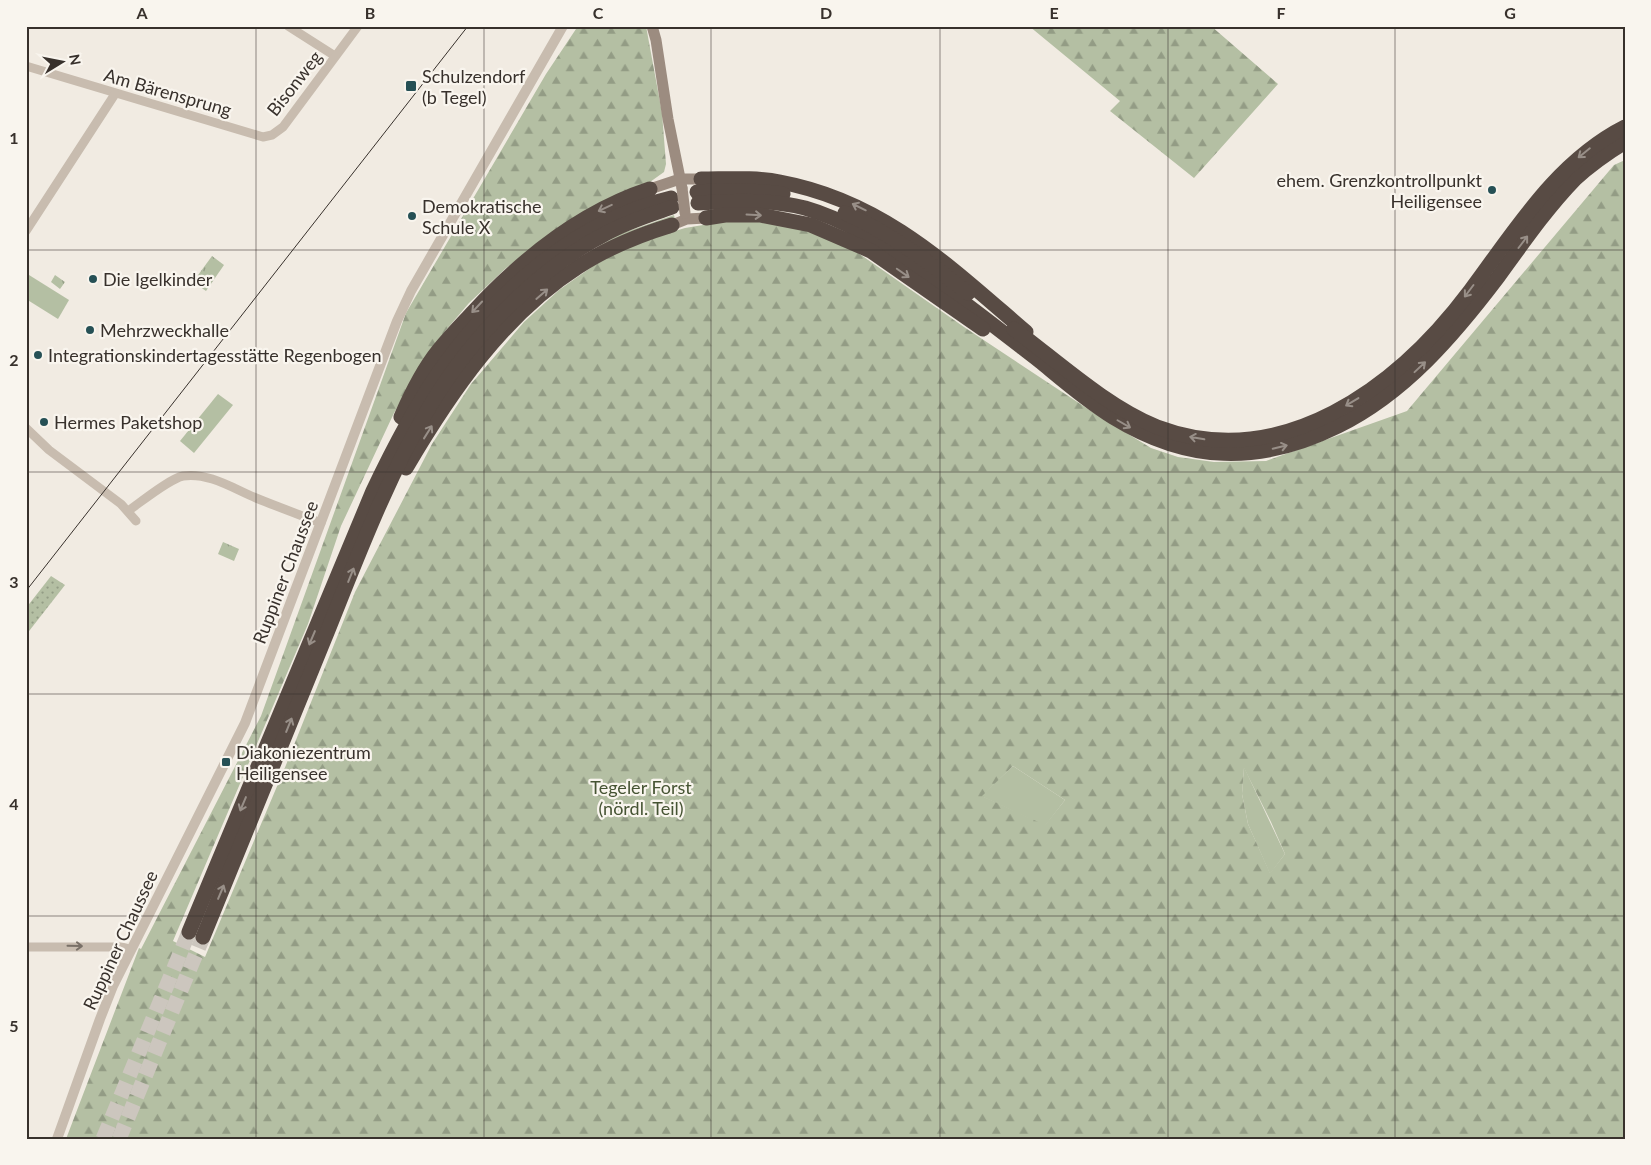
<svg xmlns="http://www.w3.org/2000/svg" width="1651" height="1165" font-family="Lato,sans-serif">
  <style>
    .grass { fill: #b4bfa3 }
    .forest { fill: url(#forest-firs); fill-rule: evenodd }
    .park { fill: url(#park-tufts) }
    .garden { fill: url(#garden-dots) }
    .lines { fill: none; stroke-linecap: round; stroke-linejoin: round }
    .motorway-tunnel { stroke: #ccc6be; stroke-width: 15; stroke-dasharray: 15 8; stroke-linecap: butt }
    .minor { stroke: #c8bcaf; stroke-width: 9 }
    .tertiary { stroke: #c8bcaf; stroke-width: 10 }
    .secondary { stroke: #9c8c80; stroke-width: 11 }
    .motorway { stroke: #584b44; stroke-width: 15 }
    .tram { stroke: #38312c; stroke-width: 1 }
    .secondary-bridge { stroke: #9c8c80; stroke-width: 11 }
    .oneway { stroke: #988f88 }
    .oneway2 { stroke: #797067 }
    .grid { fill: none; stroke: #38312c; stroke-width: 1; stroke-opacity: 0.55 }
    .poi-dot { fill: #265055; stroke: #f9f5ee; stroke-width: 2 }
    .labels { text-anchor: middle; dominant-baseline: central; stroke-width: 4.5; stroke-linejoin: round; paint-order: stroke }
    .poi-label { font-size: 18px; fill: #38312c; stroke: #f9f5ee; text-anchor: start }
    .street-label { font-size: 18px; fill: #38312c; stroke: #f9f5ee }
    .park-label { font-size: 18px; fill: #465433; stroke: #f9f5ee }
    .neatline { fill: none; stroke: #38312c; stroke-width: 2 }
    .grid-label { font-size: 16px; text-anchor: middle; font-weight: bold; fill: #38312c }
  </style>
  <defs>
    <pattern id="forest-firs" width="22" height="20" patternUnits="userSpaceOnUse" patternTransform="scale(1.25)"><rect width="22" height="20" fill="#b4bfa3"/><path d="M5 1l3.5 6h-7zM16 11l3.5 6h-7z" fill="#939c85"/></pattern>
    <pattern id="park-tufts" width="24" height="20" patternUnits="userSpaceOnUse" patternTransform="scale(1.25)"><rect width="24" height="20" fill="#b4bfa3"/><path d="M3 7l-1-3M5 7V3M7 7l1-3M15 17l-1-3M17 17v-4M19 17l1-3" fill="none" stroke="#939c85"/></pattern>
    <pattern id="garden-dots" width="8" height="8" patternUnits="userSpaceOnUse" patternTransform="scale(1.25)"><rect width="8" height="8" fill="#b4bfa3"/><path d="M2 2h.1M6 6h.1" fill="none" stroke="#939c85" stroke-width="1.8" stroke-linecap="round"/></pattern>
  </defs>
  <rect width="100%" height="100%" fill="#f1ebe2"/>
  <g class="grass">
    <path d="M674 215 675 219 596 248 620 234Z"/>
    <path d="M29 275 69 300 58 319 26 299V280Z"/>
    <path d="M218 394 233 405 194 453 180 441Z"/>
    <path d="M1013 766 1065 800 1045 826 981 796Z"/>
    <path d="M1244 767 1285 854 1270 874 1248 824 1242 794Z"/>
  </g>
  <g class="forest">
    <path d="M578 26H646L662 113 666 164 664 172 650 182 548 235 505 269 469 303 446 330 425 360 394 413 341 526 308 624 173 941 205 957 286 765 355 592 432 444 471 384 524 322 559 290 596 264 635 243 685 228 727 221H758L809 230 851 248 964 327 1097 415 1151 448 1178 457 1214 462 1266 461 1407 411 1614 165 1625 160V1139H66L139 948 141 949 261 716 406 313 546 74ZM1013 766 1065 800 1045 825 982 796ZM1244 768 1271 822 1285 854 1270 873 1248 824 1242 794Z"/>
    <path d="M1029 26H1211L1278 84 1194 178 1110 111 1120 101Z"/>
  </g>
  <g class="park">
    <path d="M212 256 224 265 206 291 193 282Z"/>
    <path d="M55 275 65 282 60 289 51 282Z"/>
    <path d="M223 542 239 549 234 561 218 554Z"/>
  </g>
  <path class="garden" d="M51 576 65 585 26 635V608Z"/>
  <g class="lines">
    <g class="motorway-tunnel">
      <path d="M103 1139 189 932"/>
      <path d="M119 1139 203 937"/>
    </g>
    <g class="minor">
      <path d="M288 26 335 56"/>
      <path d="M26 66 263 137 272 135 283 127 358 26"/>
      <path d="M26 231 115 94"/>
      <path d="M26 428 49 450 121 504 136 521"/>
      <path d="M128 511C141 502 169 479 183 476 209 472 234 489 256 498 278 507 300 515 321 523"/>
      <path d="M26 947H122L130 949"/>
    </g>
    <path class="tertiary" d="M57 1139 100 1019 113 986 245 723 397 321 411 291 563 26"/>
    <g class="secondary">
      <path d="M652 26 656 40 668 119 682 188"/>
      <path d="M650 189 680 179H701"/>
      <path d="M672 225 687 219 706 218"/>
    </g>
    <g class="motorway">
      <path d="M701 179C727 179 754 177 780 182 883 201 950 267 1026 332"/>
      <path d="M697 192C726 190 754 190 783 194"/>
      <path d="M698 203C734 201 770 199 805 208 843 219 878 241 910 263 955 295 997 328 1041 362 1064 381 1087 401 1113 417 1188 463 1259 465 1338 426 1405 393 1454 335 1498 277 1522 244 1546 209 1575 179 1590 165 1607 153 1625 142"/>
      <path d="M845 213C890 233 930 263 968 293"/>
      <path d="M706 218 725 215H760L811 225 871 251 983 329"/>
      <path d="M1014 329C1057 361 1107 407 1157 427 1282 474 1398 387 1470 291 1515 231 1556 162 1625 127"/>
      <path d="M401 417C411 394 422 371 438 351 449 337 462 324 474 311 523 258 580 212 650 189"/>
      <path d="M406 468C450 393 503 315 578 267 607 248 639 235 672 225"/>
      <path d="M189 932 373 491C392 451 412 412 437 375 493 295 574 221 671 198"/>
      <path d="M203 937C243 838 283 739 324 640 356 561 386 479 430 406 470 339 536 270 605 234 626 222 649 215 672 207"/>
    </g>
    <path class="tram" d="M26 591 468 26"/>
    <path class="secondary-bridge" d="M682 188 685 213"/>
  </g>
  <defs><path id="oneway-shaft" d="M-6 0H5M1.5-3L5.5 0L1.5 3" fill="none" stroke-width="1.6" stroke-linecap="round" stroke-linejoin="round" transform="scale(1.25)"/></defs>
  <g class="oneway">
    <use href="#oneway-shaft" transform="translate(1584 153) rotate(141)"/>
    <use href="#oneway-shaft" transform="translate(859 207) rotate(-154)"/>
    <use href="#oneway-shaft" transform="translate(605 208) rotate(155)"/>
    <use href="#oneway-shaft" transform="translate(754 215) rotate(3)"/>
    <use href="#oneway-shaft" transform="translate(1523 242) rotate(-53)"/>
    <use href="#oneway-shaft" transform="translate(903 273) rotate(35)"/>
    <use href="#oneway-shaft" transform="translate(1469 291) rotate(127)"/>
    <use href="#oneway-shaft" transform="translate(542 294) rotate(-41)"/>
    <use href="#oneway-shaft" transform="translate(477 307) rotate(133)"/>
    <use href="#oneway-shaft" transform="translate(1420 367) rotate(-43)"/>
    <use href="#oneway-shaft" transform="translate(1352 402) rotate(149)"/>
    <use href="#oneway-shaft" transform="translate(1124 424) rotate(30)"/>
    <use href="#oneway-shaft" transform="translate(428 432) rotate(-58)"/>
    <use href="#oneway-shaft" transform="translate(1197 438) rotate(-170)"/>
    <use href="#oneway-shaft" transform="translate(1280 447) rotate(-13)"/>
    <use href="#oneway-shaft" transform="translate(351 575) rotate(-68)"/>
    <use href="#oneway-shaft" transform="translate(312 638) rotate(113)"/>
    <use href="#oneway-shaft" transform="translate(289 725) rotate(-68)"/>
    <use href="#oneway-shaft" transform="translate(243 804) rotate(113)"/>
    <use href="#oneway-shaft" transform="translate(221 892) rotate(-67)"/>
  </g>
  <use class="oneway2" href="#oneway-shaft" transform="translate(75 946) rotate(1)"/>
  <path class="grid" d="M256 26V1139M484 26V1139M711 26V1139M940 26V1139M1168 26V1139M1395 26V1139M26 250H1625M26 472H1625M26 694H1625M26 916H1625"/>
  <g class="poi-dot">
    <rect x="405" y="80" width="12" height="12" rx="2.5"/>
    <circle cx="1492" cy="190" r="5"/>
    <circle cx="412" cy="216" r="5"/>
    <circle cx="93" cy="279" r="5"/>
    <circle cx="90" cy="330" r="5"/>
    <circle cx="38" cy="355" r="5"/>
    <circle cx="44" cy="422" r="5"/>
    <rect x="221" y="757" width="10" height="10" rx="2.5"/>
  </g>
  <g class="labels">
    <g class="poi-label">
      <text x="422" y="76">Schulzendorf<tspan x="422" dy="21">(b Tegel)</tspan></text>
      <text x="1482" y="180" text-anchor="end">ehem. Grenzkontrollpunkt<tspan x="1482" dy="21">Heiligensee</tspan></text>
      <text x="422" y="206">Demokratische<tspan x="422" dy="21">Schule X</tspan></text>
      <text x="103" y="279">Die Igelkinder</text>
      <text x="100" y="330">Mehrzweckhalle</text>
      <text x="48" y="355">Integrationskindertagesstätte Regenbogen</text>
      <text x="54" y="422">Hermes Paketshop</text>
      <text x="236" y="752">Diakoniezentrum<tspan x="236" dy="21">Heiligensee</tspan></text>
    </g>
    <g class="street-label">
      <text transform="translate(294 83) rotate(-52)">Bisonweg</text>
      <text transform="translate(168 92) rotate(16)">Am Bärensprung</text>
      <text transform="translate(285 572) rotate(-69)">Ruppiner Chaussee</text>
      <text transform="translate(120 940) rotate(-65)">Ruppiner Chaussee</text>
    </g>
    <g class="park-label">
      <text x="641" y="787">Tegeler Forst<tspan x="641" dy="21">(nördl. Teil)</tspan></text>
    </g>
  </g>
  <rect width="1651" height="1165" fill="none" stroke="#f9f5ee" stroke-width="55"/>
  <g transform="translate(62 62) rotate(80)" stroke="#f9f5ee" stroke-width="4" paint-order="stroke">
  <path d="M0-4L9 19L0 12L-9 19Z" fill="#38312c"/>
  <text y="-8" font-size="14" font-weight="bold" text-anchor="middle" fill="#38312c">N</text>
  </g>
  <rect x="28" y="28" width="1596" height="1110" class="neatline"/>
  <g class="grid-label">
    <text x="142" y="19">A</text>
    <text x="370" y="19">B</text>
    <text x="598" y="19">C</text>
    <text x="826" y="19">D</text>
    <text x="1054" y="19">E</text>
    <text x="1281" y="19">F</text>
    <text x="1510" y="19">G</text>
    <text x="14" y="144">1</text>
    <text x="14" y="366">2</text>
    <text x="14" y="588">3</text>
    <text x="14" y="810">4</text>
    <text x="14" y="1032">5</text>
  </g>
</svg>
